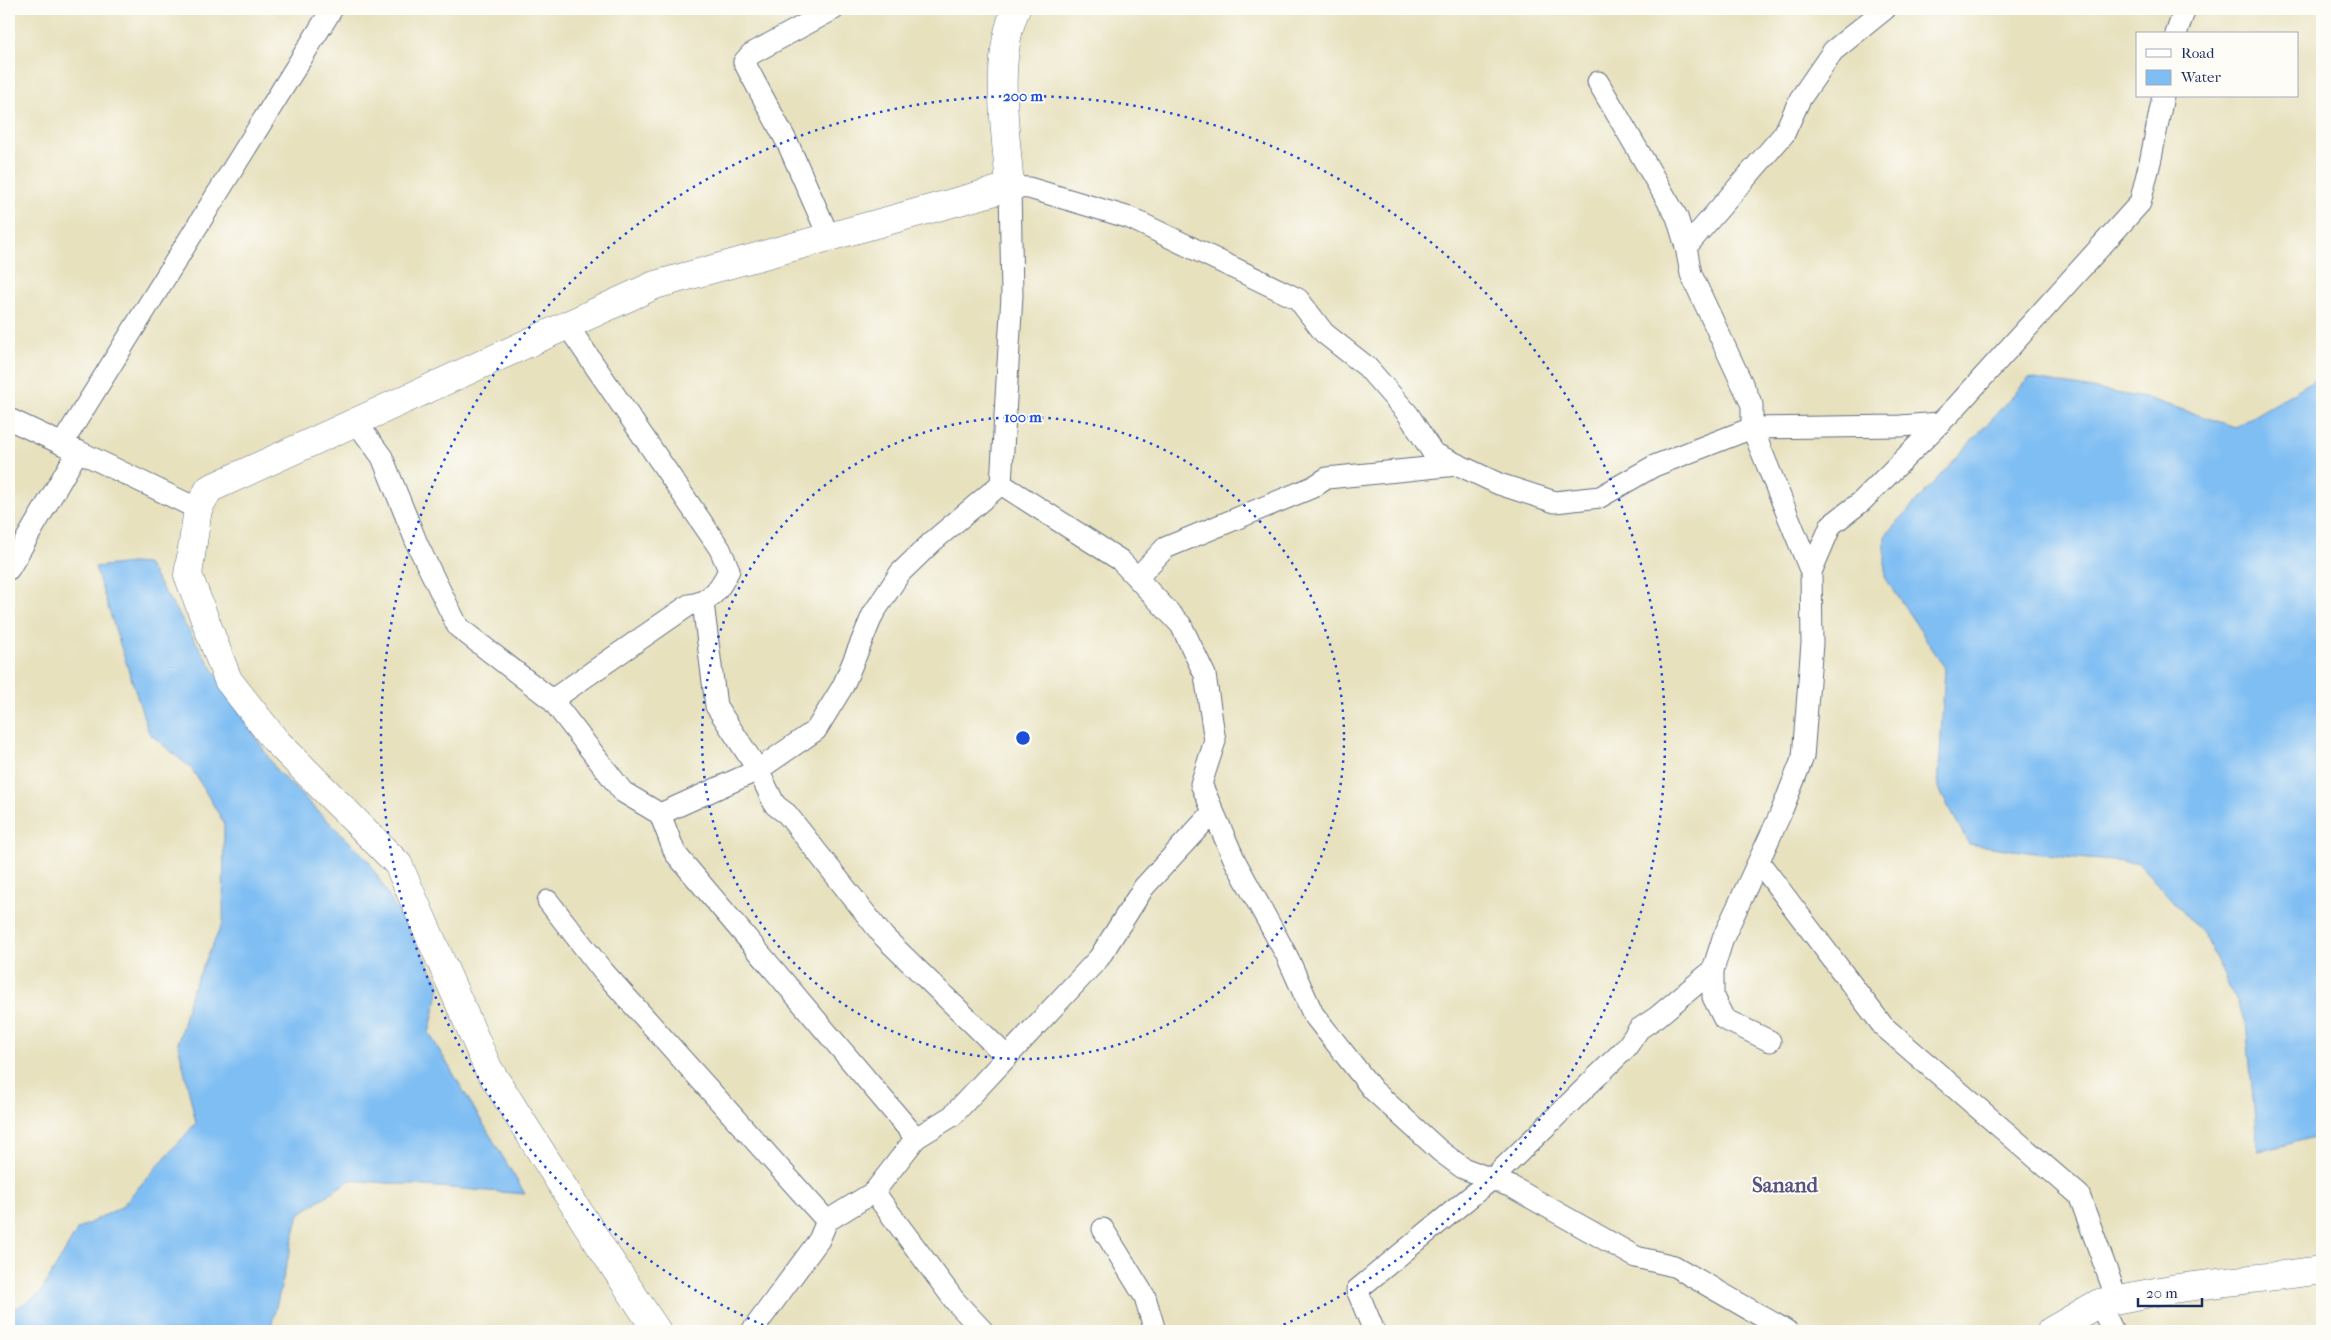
<svg xmlns="http://www.w3.org/2000/svg" width="2331" height="1340" font-family="'IM FELL French Canon',serif">
  <style>
    .water { fill: #7fbef3; stroke: #4d76a8 }
    .lines { fill: none; stroke-linecap: round; stroke-linejoin: round }
    .street-casing { stroke: #626d80; stroke-width: 23 }
    .secondary-casing { stroke: #626d80; stroke-width: 29 }
    .street { stroke: #fff; stroke-width: 21 }
    .secondary { stroke: #fff; stroke-width: 28 }
    .ring { fill: none; stroke: #1d4ed8; stroke-width: 2.5; stroke-dasharray: 2.5 5 }
    .labels { text-anchor: middle; dominant-baseline: central; stroke-width: 4; stroke-linejoin: round; paint-order: stroke }
    .district-label { font-size: 21px; font-weight: bold; fill: #585381; stroke: #fdfcf7 }
    .centre { fill: #1d4ed8; stroke: #fdfcf7; stroke-width: 2.5 }
    .ring-label { font-size: 15px; text-anchor: middle; font-weight: bold; fill: #1d4ed8; stroke: #fdfcf7; stroke-width: 4; stroke-linejoin: round; paint-order: stroke }
  </style>
  <rect width="100%" height="100%" fill="#fdfcf7"/>
  <filter id="ink" filterUnits="userSpaceOnUse"><feTurbulence type="fractalNoise" baseFrequency=".02" numOctaves="2"/><feDisplacementMap in="SourceGraphic" scale="10" xChannelSelector="R" yChannelSelector="G"/><feConvolveMatrix kernelMatrix="1 2 1 2 8 2 1 2 1" color-interpolation-filters="sRGB"/></filter>
  <filter id="wash" filterUnits="userSpaceOnUse"><feTurbulence type="fractalNoise" baseFrequency=".0096" numOctaves="4" result="noise"/><feDisplacementMap in="SourceGraphic" scale="20" xChannelSelector="R" yChannelSelector="G"/><feGaussianBlur stdDeviation="1.12" result="paint"/><feColorMatrix in="noise" values="0 0 0 0 0 0 0 0 0 0 0 0 0 0 0 0 0 1.4 0 .05"/><feComposite in="paint" operator="in"/></filter>
  <g filter="url(#wash)">
    <rect width="100%" height="100%" fill="#e7e1be"/>
    <g class="water">
      <path d="M2322 370V1135L2258 1152 2246 1022 2205 936 2138 863 2064 857 1969 844 1938 788 1945 668 1885 577V536L2029 378 2150 399 2235 427 2311 382Z"/>
      <path d="M132 563 147 564 277 771 368 860 440 985 429 1033 525 1194 350 1180 299 1214 270 1331H9V1312L40 1294 78 1229 121 1207 196 1123 178 1043 191 993 223 922 224 823 192 769 149 733 95 567Z"/>
    </g>
  </g>
  <g filter="url(#ink)">
    <g class="lines">
      <g class="street-casing">
        <g id="street">
          <path d="M2176 34 2185 9"/>
          <path d="M1598 82 1677 217 1686 247"/>
          <path d="M829 237 788 144 744 62 751 54 834 9"/>
          <path d="M9 419 75 450"/>
          <path d="M356 422 382 457 418 546 458 627 552 700 623 792 660 814 675 853 916 1138"/>
          <path d="M62 444 332 9"/>
          <path d="M1001 484 1120 560 1181 625 1205 675 1215 741 1201 784 1235 861 1287 956 1313 1014 1373 1090 1440 1151 1463 1168 1512 1187 1636 1257 1674 1266 1787 1331"/>
          <path d="M9 569 78 451 198 509"/>
          <path d="M1811 572 1752 428V405L1691 274 1686 247 1784 134 1800 99 1833 51 1885 9"/>
          <path d="M1137 578 1165 548 1313 487 1327 478 1457 465"/>
          <path d="M703 603 716 706 758 770 775 805 787 814 884 937 1007 1057"/>
          <path d="M552 700 689 605C711 602 720 589 729 570L720 549 567 325"/>
          <path d="M660 814 758 770 816 730 843 686 873 614 900 573 932 542 1001 484 1012 295 1010 187 1029 188 1130 218 1298 299 1324 333 1367 367 1408 414 1433 453 1499 484 1555 502 1600 497 1654 466 1752 428 1900 426 1940 423"/>
          <path d="M1759 862 1883 1026 2079 1195 2117 1299"/>
          <path d="M548 901 602 970 827 1221"/>
          <path d="M1770 1041 1724 1019 1713 997V970L1723 938 1780 815 1803 757 1812 643 1811 572 1831 525 1861 502 1955 408 2140 203 2151 158 2163 96"/>
          <path d="M874 1192 955 1301 983 1331"/>
          <path d="M1103 1229 1145 1297 1155 1331"/>
          <path d="M2099 1303 2113 1331"/>
          <path d="M752 1331 819 1240 827 1221 874 1192 916 1138 952 1116 1099 958 1144 887 1213 812"/>
          <path d="M1374 1331 1357 1290 1492 1179 1626 1048 1639 1029 1657 1017 1713 970"/>
        </g>
      </g>
      <g class="secondary-casing">
        <g id="secondary">
          <path d="M657 1331 601 1247 488 1068 398 864 275 740 228 680 188 575 198 509 209 489 655 285 1010 187C1006 132 993 60 1016 9"/>
          <path d="M2051 1331 2099 1303 2171 1289 2322 1270"/>
        </g>
      </g>
      <use href="#street" class="street"/>
      <use href="#secondary" class="secondary"/>
    </g>
  </g>
  <g class="ring">
    <circle cx="1023" cy="738" r="321"/>
    <path d="M777 1331A642 642 0 1 1 1269 1331"/>
  </g>
  <g class="labels">
    <g class="district-label">
      <text x="1785" y="1185">Sanand</text>
    </g>
  </g>
  <circle cx="1023" cy="738" r="8" class="centre"/>
  <g class="ring-label">
    <text x="1023" y="101">200 m</text>
    <text x="1023" y="422">100 m</text>
  </g>
  <rect width="2331" height="1340" fill="none" stroke="#fdfcf7" stroke-width="30"/>
  <rect x="2136" y="32" width="162" height="65" fill="#fdfcf7" stroke="#a3aaba"/>
  <rect x="2146" y="49" width="25" height="8" fill="#ffffff" stroke="#a3aaba"/>
  <text x="2181" y="58" font-size="15" fill="#1b2f5e">Road</text>
  <rect x="2146" y="70" width="25" height="15" fill="#7fbef3" stroke="#a3aaba"/>
  <text x="2181" y="82" font-size="15" fill="#1b2f5e">Water</text>
  <path d="M2138 1298v8h64v-8" fill="none" stroke="#1b2f5e" stroke-width="2.5"/>
  <text x="2146" y="1298" font-size="15" fill="#1b2f5e" stroke="#fdfcf7" stroke-width="4" paint-order="stroke">20 m</text>
</svg>
